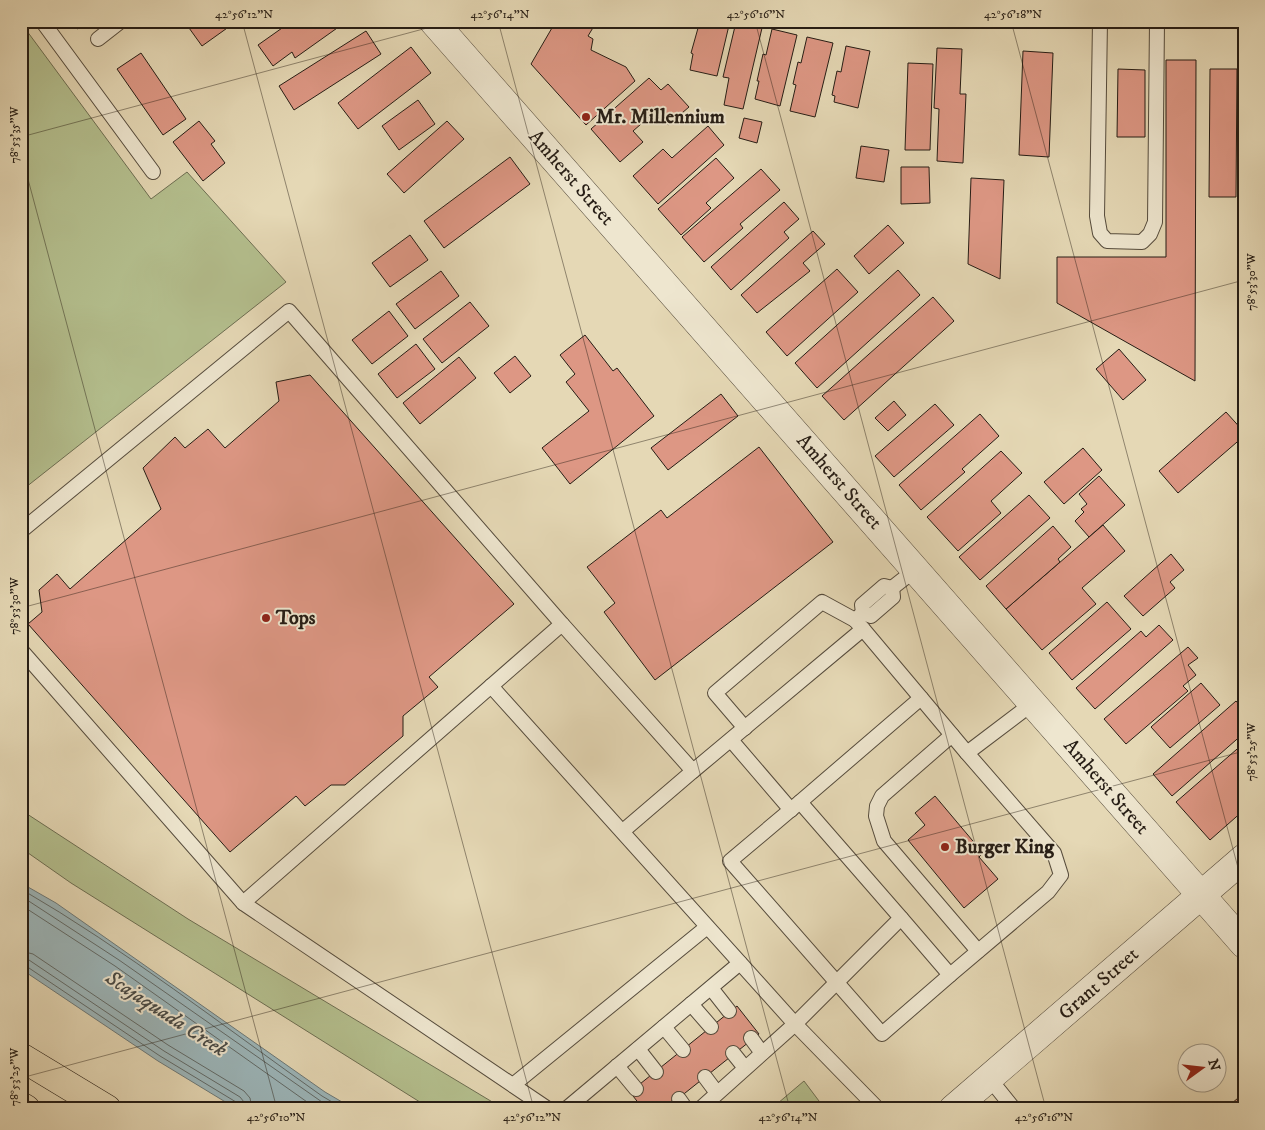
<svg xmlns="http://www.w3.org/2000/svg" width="1265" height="1130" font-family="'IM FELL DW Pica',serif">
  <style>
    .green { fill: #b4bf8e; stroke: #6d6e52 }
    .water { fill: #9cb6ba; stroke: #6d7978 }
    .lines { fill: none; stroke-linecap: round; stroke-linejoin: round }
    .shore { stroke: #616a68; stroke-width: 1 }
    .building { fill: #dd9784; stroke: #261d15 }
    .service-casing { stroke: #564c3d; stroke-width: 16 }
    .tertiary-casing { stroke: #564c3d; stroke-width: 29 }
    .trunk-casing { stroke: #261d15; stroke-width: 29 }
    .service { stroke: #eee6cf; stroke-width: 14 }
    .tertiary { stroke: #eee6cf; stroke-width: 28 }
    .trunk { stroke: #e5d8b5; stroke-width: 28 }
    .ticks { fill: none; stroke: #261d15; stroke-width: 1; stroke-opacity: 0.45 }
    .poi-dot { fill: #8f2418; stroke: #eee6cf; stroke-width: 2 }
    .labels { text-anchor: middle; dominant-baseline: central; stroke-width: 4; stroke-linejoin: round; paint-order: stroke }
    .poi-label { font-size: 20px; font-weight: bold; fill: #261d15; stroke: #eee6cf; text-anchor: start }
    .street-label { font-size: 20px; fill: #261d15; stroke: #eee6cf }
    .water-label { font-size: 21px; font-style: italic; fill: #494b47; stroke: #eee6cf }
    .neatline { fill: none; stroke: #261d15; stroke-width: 2 }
    .ticks-label { font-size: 12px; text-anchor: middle; fill: #261d15 }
  </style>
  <rect width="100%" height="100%" fill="#e5d8b5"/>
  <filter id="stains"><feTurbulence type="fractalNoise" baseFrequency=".004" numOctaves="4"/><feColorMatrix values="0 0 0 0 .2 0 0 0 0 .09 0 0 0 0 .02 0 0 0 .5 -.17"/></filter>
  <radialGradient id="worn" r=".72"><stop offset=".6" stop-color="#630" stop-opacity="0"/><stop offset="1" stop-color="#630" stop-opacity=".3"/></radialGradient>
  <g class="green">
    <path d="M21 23 151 199 187 172 286 282 21 491Z"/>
    <path d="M21 810 188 919 504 1109H431L71 883 21 848Z"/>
    <path d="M804 1081 825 1109H771Z"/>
  </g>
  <path class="water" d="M21 883 56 903 325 1092 354 1109H237L158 1061 21 969Z"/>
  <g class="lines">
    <g class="shore">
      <path d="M21 889C126 950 223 1026 322 1096L344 1109"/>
      <path d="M21 896 119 960 332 1109"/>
      <path d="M21 905 115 966 317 1109"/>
      <path d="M21 951 33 954 168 1045 244 1091 250 1098 252 1109"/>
      <path d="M21 959 29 960 164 1051 240 1097 244 1102 245 1109"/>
      <path d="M21 965 26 966 160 1056 236 1102 239 1109"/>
    </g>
  </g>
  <g class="building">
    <path d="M72 21H90L77 29Z"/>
    <path d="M184 21H237L202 46Z"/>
    <path d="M292 21H347L295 58 292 52 273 66 258 45Z"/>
    <path d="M556 21H597L588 36 593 39 591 50 626 67 635 81 586 125 531 64Z"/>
    <path d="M700 21 714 24 715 21H730L717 76 690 70 693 54 691 53Z"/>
    <path d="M736 22 762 28 743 109 724 105 729 78 723 77Z"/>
    <path d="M772 29 797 35 780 106 755 99 759 81H757L763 54 766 55Z"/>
    <path d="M366 31 381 54 294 110 279 86Z"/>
    <path d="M807 37 833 43 815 117 790 111 796 85 793 84 798 62 801 63Z"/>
    <path d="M846 46 870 51 858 108 834 102 835 96 832 95 837 71 841 72Z"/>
    <path d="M411 47 431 73 358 129 338 103Z"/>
    <path d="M937 48 962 49 960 94H966L963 163 937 161 939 109 934 108Z"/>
    <path d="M1023 51 1053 53 1049 157 1019 155Z"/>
    <path d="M141 53 186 119 163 135 117 69Z"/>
    <path d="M1166 60H1196L1195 381 1057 303V257H1166Z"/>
    <path d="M908 63 933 64 930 150H905Z"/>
    <path d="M1118 69 1145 70V137H1117Z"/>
    <path d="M1210 69H1237L1236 197H1209Z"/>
    <path d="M649 78 661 90 668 84 689 107 668 125 656 111 633 131 643 142 620 162 591 129Z"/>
    <path d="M418 100 435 124 399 150 382 126Z"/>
    <path d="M744 118 762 122 757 143 739 138Z"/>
    <path d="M199 121 215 141 211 144 225 163 203 181 173 142Z"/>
    <path d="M447 121 464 139 404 193 387 174Z"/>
    <path d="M708 126 724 145 658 204 633 176 663 149 672 158Z"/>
    <path d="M861 146 889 150 884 182 856 178Z"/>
    <path d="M510 157 530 184 444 248 424 221Z"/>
    <path d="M716 158 734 178 706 203 711 208 681 235 658 209Z"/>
    <path d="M901 167H929L930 203 901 204Z"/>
    <path d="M761 169 780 190 740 224 743 228 704 262 682 237Z"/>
    <path d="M971 178 1004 180 1000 279 968 264Z"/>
    <path d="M784 202 799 219 784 232 789 238 731 290 711 267Z"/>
    <path d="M888 225 904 243 869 274 854 256Z"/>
    <path d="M813 231 825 244 803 263 810 271 757 313 741 295Z"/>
    <path d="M410 235 428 260 390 287 372 263Z"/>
    <path d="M837 269 858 292 787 356 766 332Z"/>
    <path d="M898 270 920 295 817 388 795 363Z"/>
    <path d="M441 271 459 296 415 329 396 304Z"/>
    <path d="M933 297 954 321 844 420 822 396Z"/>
    <path d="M470 302 489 326 442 363 423 339Z"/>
    <path d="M389 311 408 336 372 364 352 340Z"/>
    <path d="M585 335 613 371 617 368 654 416 570 484 542 448 589 411 566 382 575 374 560 355Z"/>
    <path d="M416 344 435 369 397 398 378 374Z"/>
    <path d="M1119 349 1146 380 1123 400 1096 369Z"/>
    <path d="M515 356 531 376 510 393 494 373Z"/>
    <path d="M459 357 476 378 420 424 403 403Z"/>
    <path d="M310 375 514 604 429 677 438 687 403 716V736L345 785H331L305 806 296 796 230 852 28 624 42 612 39 590 57 574 70 589 161 509 143 468 175 437 185 448 208 429 225 448 279 401 276 382Z"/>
    <path d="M721 394 738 416 668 470 651 448Z"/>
    <path d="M894 401 906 415 888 431 875 418Z"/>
    <path d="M935 404 954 425 894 477 875 456Z"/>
    <path d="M1226 412 1244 432V436L1178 493 1159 471Z"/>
    <path d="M980 414 999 436 962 469 965 472 921 510 899 485Z"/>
    <path d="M759 447 833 542 655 680 604 612 615 603 587 567 661 510 667 518Z"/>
    <path d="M1083 448 1102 470 1064 504 1044 482Z"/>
    <path d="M1001 451 1022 473 991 501 1001 513 958 551 927 517Z"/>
    <path d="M1099 476 1125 505 1089 537 1075 521 1084 512 1081 509 1087 504 1079 494Z"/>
    <path d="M1029 495 1050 518 980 580 959 557Z"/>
    <path d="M1103 525 1125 551 1082 588 1096 604 1042 650 1006 609Z"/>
    <path d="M1053 526 1071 547 1058 559 1060 562 1006 609 986 586Z"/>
    <path d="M1171 554 1184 570 1170 582 1175 588 1143 616 1124 596Z"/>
    <path d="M1107 602 1131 629 1072 680 1049 653Z"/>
    <path d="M1159 625 1173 640 1095 709 1076 688 1141 631 1146 637Z"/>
    <path d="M1188 647 1198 658 1188 665 1196 675 1183 686 1188 691 1126 744 1104 719Z"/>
    <path d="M1201 683 1220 705 1170 748 1151 727Z"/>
    <path d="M1236 701 1244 710V717L1239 721 1244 727V733L1172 796 1153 774Z"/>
    <path d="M1244 743V810L1210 840 1176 802Z"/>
    <path d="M935 796 983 853 979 857 998 879 964 908 908 840 925 825 915 813Z"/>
    <path d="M737 1006 759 1034 665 1109H643L630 1092Z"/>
    <path d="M1244 1093V1109H1225Z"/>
  </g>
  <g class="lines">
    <g class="service-casing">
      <g id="service">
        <path d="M42 21 153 172"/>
        <path d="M1100 21 1097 216 1100 233 1107 241 1142 242 1150 234 1155 222 1157 21"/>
        <path d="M98 39 121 21"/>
        <path d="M21 531 289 311 562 624"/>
        <path d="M892 588 915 570"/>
        <path d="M863 613 871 616 893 597 892 588"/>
        <path d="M863 613 862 605 884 586 892 588"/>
        <path d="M21 650 243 903"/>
        <path d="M491 686 795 1024 878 1109"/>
        <path d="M921 698 967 753"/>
        <path d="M745 728 715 693 822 602 855 620"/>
        <path d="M952 735 882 796 877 806 876 816 884 841 978 951"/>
        <path d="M731 740 791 810"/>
        <path d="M800 802 730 861 882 1034 950 975"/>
        <path d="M623 831 693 771"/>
        <path d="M901 918 950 975 1048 892 1061 875 1054 853 967 753 1033 703"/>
        <path d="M711 988 729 1011"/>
        <path d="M691 1004 711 1027"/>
        <path d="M664 1027 683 1050"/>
        <path d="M751 1038 762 1053"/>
        <path d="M638 1049 656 1072"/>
        <path d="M733 1053 745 1068"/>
        <path d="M617 1066 636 1089"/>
        <path d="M705 1077 717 1093"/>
        <path d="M989 1078 1014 1109"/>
        <path d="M513 1085 707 927"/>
        <path d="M679 1099 686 1109"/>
        <path d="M548 1109 243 903 562 624 693 771 863 629 855 620 863 613"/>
        <path d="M566 1109 740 963"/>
        <path d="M700 1109 795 1024 901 918 800 802 921 698 863 629"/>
      </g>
    </g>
    <g class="tertiary-casing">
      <g id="tertiary">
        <path d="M433 21 1244 944"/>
        <path d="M953 1109 1244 858"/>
      </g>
    </g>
    <g class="trunk-casing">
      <g id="trunk">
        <path d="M21 1057 107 1109"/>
        <path d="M21 1106 26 1109"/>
      </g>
    </g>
    <use href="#service" class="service"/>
    <use href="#tertiary" class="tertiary"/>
    <use href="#trunk" class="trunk"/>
  </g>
  <path class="ticks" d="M242 21 534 1109M498 21 790 1109M755 21 1046 1109M1011 21 1244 890M21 137 453 21M21 153 277 1109M21 608 1244 280M21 1078 1244 751"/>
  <g class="poi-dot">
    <circle cx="586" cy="117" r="5"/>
    <circle cx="266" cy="618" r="5"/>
    <circle cx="945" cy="847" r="5"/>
  </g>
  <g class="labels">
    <g class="poi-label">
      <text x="596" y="117">Mr. Millennium</text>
      <text x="276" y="618">Tops</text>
      <text x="955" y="847">Burger King</text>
    </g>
    <g class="street-label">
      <text transform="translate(571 178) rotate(49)">Amherst Street</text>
      <text transform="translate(839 482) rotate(49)">Amherst Street</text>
      <text transform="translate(1106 787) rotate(49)">Amherst Street</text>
      <text transform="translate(1099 984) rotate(-41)">Grant Street</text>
    </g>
    <g class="water-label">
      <text transform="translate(166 1014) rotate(33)">Scajaquada Creek</text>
    </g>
  </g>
  <rect width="1265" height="1130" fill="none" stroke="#e5d8b5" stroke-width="55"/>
  <g transform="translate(1202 1068) rotate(75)"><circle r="24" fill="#eee6cf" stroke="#9e9685"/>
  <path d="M0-4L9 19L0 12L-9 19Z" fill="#8f2418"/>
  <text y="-8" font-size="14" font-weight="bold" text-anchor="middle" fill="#261d15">N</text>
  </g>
  <rect x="28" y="28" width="1210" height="1074" class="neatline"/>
  <g class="ticks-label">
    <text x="244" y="18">42°56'12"N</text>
    <text x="500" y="18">42°56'14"N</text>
    <text x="756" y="18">42°56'16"N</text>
    <text x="1013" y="18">42°56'18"N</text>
    <text transform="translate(14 135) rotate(-90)" y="4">78°53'35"W</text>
    <text transform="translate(1251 282) rotate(-90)" y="4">78°53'30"W</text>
    <text transform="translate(14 606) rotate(-90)" y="4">78°53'30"W</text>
    <text transform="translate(1251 752) rotate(-90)" y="4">78°53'25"W</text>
    <text transform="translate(14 1077) rotate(-90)" y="4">78°53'25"W</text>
    <text x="276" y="1121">42°56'10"N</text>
    <text x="532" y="1121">42°56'12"N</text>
    <text x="788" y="1121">42°56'14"N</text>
    <text x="1044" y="1121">42°56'16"N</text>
  </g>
  <rect width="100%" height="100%" filter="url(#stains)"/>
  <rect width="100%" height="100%" fill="url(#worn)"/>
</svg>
